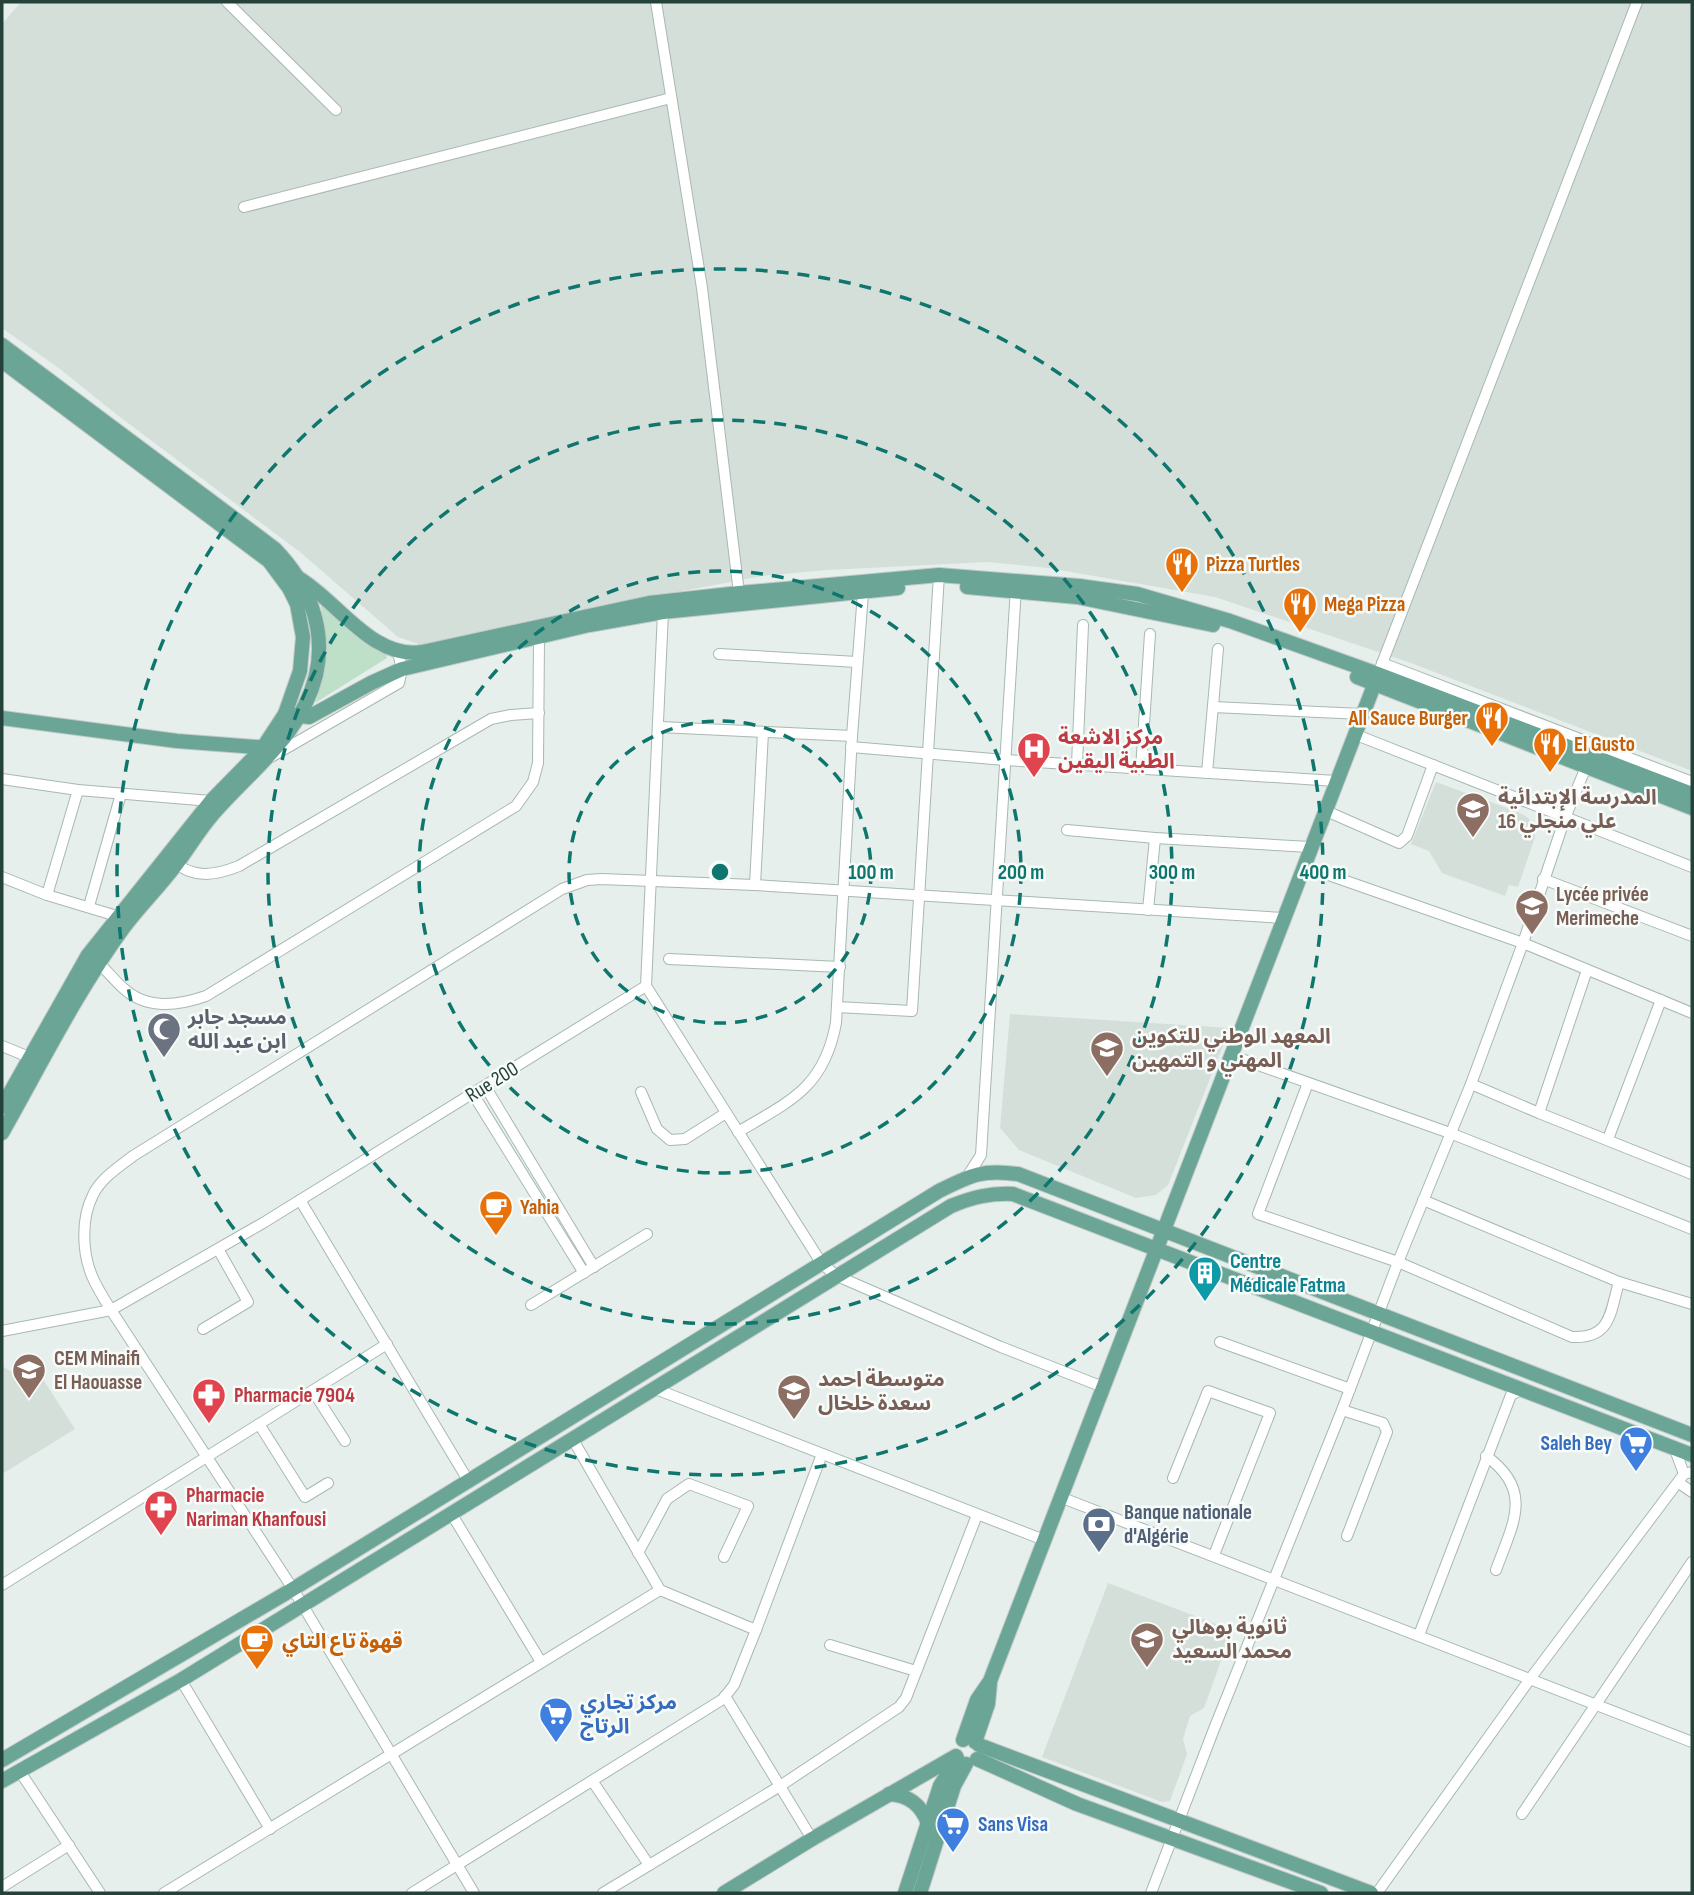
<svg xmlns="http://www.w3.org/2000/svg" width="1694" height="1895" font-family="'Sofia Sans Condensed','Noto Sans Arabic',sans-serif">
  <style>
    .built { fill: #d4dfda }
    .green { fill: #bfe0c8 }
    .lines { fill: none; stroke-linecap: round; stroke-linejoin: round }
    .minor-casing { stroke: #a8b8b2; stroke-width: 12 }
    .major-casing { stroke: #c2cac8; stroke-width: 16 }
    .minor { stroke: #fff; stroke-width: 10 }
    .major { stroke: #6aa596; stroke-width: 14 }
    .ring { fill: none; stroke: #0f766e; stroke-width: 3.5; stroke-dasharray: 12 9 }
    .labels { text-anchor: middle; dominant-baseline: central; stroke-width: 5; stroke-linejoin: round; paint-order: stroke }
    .food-label { font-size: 21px; font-weight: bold; fill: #c56008; stroke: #f7fbf9; text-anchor: start }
    .health-label { font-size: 21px; font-weight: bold; fill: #be3a42; stroke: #f7fbf9; text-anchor: start }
    .education-label { font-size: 21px; font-weight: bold; fill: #785e54; stroke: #f7fbf9; text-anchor: start }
    .worship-label { font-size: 21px; font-weight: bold; fill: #5b616d; stroke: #f7fbf9; text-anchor: start }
    .street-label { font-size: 21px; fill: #24423a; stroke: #f7fbf9 }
    .culture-label { font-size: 21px; font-weight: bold; fill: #0d838f; stroke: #f7fbf9; text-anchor: start }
    .shop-label { font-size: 21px; font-weight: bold; fill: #366cbe; stroke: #f7fbf9; text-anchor: start }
    .service-label { font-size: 21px; font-weight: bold; fill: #4e5e75; stroke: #f7fbf9; text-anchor: start }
    .centre { fill: #0f766e; stroke: #f7fbf9; stroke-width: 3.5 }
    .ring-label { font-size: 21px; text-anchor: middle; font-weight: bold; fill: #0f766e; stroke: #f7fbf9; stroke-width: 5; stroke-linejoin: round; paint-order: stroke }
  </style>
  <rect width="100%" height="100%" fill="#e6efeb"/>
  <g class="built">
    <path d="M21 2H1692V771L1411 663 1215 597 1048 568 988 562 827 570 762 576 582 610 474 639 422 645 398 637 300 552 116 414 60 369 2 328V24Z"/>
    <path d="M1436 782 1518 812 1528 818 1533 824 1535 837 1518 887 1509 885 1505 896 1442 873 1429 851 1411 844Z"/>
    <path d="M1010 1014 1230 1028 1168 1185 1156 1195 1136 1198 1019 1150 1000 1128Z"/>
    <path d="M30 1359 75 1429 2 1474V1366L12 1372Z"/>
    <path d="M1108 1583 1232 1630 1204 1708 1190 1716 1183 1739 1187 1754 1170 1801 1162 1802 1042 1757Z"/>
  </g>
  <path class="green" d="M320 601 386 654 387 658 315 703C329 663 327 642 320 601Z"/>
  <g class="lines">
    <g class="minor-casing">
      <g id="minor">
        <path d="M227 2 336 110"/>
        <path d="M656 2 702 288 739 593"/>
        <path d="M244 207 671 98"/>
        <path d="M719 654 857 662"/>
        <path d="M1382 663 1692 782"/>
        <path d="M1378 674 1637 2"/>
        <path d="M1213 707 1362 714"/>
        <path d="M660 727 852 736"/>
        <path d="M1354 734 1692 867"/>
        <path d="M851 747 1005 760 1336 781"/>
        <path d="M271 757 399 683 402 669 398 653"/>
        <path d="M1077 764 1083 625"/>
        <path d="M1141 769 1150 634"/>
        <path d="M1207 773 1218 649"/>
        <path d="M2 779 78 790 211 801"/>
        <path d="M1324 810 1399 843 1407 836 1433 765"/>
        <path d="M1067 830 1155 838 1310 847"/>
        <path d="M171 860C193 879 214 876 239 866L491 719 511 715 539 713"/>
        <path d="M1303 866 1523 943 1692 1013"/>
        <path d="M2 877 47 895 120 917"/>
        <path d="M1543 879 1692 936"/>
        <path d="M755 885 763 732"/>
        <path d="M47 895 78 790"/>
        <path d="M89 906 121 794"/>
        <path d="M1148 910 1155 838"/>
        <path d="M669 959 840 967"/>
        <path d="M95 960C105 968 113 979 123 988 147 1010 177 1006 206 996L516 806 533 782 538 763 539 638"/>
        <path d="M646 986 822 1264 837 1276 1001 1347 1103 1387"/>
        <path d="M837 1007 912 1011 939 575"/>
        <path d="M2 1046 29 1057"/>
        <path d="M1230 1055 1450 1133 1692 1229"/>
        <path d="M1308 1083 1258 1214 1398 1262 1572 1337C1611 1339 1610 1313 1619 1282"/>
        <path d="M1471 1084 1539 1113 1692 1174"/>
        <path d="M485 1086 594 1267"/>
        <path d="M641 1092 657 1129 670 1140 685 1139 726 1113"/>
        <path d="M473 1094 584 1273"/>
        <path d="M1539 1113 1587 970"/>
        <path d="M738 1132C790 1101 824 1088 836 1023L852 736 863 593"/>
        <path d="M1608 1139 1661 1000"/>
        <path d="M967 1177 981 1155 1016 587"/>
        <path d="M300 1200 469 1482"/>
        <path d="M1423 1200 1619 1282 1692 1304"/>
        <path d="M531 1305 647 1234"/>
        <path d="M203 1329 248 1302 218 1249"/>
        <path d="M2 1331 111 1310 263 1223 646 986 663 612"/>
        <path d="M1220 1342 1350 1389"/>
        <path d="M653 1388 1044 1540"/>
        <path d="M313 1391 345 1441"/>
        <path d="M1342 1410 1383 1423 1387 1432 1347 1536"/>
        <path d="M259 1424 305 1497 328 1483"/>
        <path d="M572 1438 660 1590 756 1630"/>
        <path d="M1674 1447 1684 1474"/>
        <path d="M1486 1456C1535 1491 1512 1525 1496 1570"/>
        <path d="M1173 1478 1208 1391 1270 1413 1214 1555"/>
        <path d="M1679 1483 1692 1492"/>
        <path d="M1060 1497 1692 1742"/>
        <path d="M451 1513 541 1662"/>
        <path d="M638 1553 667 1499 689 1484 748 1506 724 1557"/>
        <path d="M2 1585 387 1344"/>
        <path d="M1419 1635 1511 1395 1522 1389"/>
        <path d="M830 1645 916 1671"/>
        <path d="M181 1680 270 1829"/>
        <path d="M725 1696 812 1839"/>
        <path d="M19 1770 100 1893"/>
        <path d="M593 1782 649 1865"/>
        <path d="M1522 1814 1692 1562"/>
        <path d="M2 1887 69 1845"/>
        <path d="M164 1893 660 1590"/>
        <path d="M412 1893 723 1699 734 1685 756 1630 822 1454"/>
        <path d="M474 1893 293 1589 111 1310C104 1299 97 1288 92 1276 82 1252 81 1218 93 1195 101 1178 119 1167 133 1156L562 889 587 880 601 879 755 885 1283 918"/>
        <path d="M603 1893 780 1786 899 1707 906 1698 977 1515"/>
        <path d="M1151 1893 1214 1729 1342 1410 1398 1262 1471 1084 1523 943 1565 818 1595 745"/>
        <path d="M1377 1893 1530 1679 1684 1474 1692 1472"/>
      </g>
    </g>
    <g class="major-casing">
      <g id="major">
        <path d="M2 345 275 549C307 582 327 627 316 675 301 736 252 769 213 814 199 830 188 849 175 866 159 887 140 906 124 927 77 991 41 1064 2 1133"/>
        <path d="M2 361 269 561 289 588 297 604 303 637 300 671 285 714 262 749 211 801 88 955 2 1107"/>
        <path d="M297 577C337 600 372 660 422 652L649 603 739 593 939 575 1079 586 1137 594 1230 621 1378 674 1692 794"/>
        <path d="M967 587 1077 597 1213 625"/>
        <path d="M1357 677 1692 808"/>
        <path d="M285 714 309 717 371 683 402 669 589 625 663 612 898 588"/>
        <path d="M2 718 177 741 269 748"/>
        <path d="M963 1740 977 1700 990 1681 1378 675"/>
        <path d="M975 1742 988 1704 990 1683"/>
        <path d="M979 1745 1371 1893"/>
        <path d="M977 1759 1077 1804 1321 1893"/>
        <path d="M2 1760 293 1589 939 1191C971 1175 982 1169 1018 1174L1692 1435"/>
        <path d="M2 1781 181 1680 951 1206C973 1197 990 1193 1013 1194L1692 1455"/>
        <path d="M889 1794C909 1795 921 1805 928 1823"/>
        <path d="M724 1893 812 1839 956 1756"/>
        <path d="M905 1893 940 1786 957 1758"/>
        <path d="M920 1893 954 1786 966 1764"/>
      </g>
    </g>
    <use href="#minor" class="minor"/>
    <use href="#major" class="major"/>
  </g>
  <g class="ring">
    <circle cx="720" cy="872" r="151"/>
    <circle cx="720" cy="872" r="301"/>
    <circle cx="720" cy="872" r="452"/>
    <circle cx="720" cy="872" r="603"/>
  </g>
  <defs>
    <g id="restaurant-pin" transform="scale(1.75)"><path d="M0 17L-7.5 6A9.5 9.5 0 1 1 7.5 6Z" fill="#e8710a" stroke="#f7fbf9"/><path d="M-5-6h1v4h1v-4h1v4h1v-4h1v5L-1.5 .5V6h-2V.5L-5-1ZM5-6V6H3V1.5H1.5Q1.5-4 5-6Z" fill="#fff"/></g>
    <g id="hospital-pin" transform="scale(1.75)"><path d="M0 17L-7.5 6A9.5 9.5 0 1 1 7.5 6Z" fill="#e0444e" stroke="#f7fbf9"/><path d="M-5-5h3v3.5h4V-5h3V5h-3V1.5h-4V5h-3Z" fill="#fff"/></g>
    <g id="school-pin" transform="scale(1.75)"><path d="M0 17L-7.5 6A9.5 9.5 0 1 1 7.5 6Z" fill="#8d6e63" stroke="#f7fbf9"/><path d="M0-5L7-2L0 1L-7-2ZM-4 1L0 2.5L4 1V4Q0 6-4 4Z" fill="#fff"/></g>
    <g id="mosque-pin" transform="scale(1.75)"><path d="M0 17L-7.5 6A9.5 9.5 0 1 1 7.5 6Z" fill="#6b7280" stroke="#f7fbf9"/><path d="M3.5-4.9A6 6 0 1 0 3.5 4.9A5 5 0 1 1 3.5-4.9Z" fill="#fff"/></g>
    <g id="university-pin" transform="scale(1.75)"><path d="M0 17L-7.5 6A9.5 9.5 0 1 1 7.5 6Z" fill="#8d6e63" stroke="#f7fbf9"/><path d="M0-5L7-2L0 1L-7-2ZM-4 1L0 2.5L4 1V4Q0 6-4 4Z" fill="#fff"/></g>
    <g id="cafe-pin" transform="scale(1.75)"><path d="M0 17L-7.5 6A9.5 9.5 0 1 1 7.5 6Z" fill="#e8710a" stroke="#f7fbf9"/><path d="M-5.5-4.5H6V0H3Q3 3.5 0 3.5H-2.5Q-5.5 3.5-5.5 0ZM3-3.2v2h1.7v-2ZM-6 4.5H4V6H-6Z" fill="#fff"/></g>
    <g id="building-pin" transform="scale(1.75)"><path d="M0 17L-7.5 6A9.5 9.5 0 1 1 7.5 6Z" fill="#0f9aa8" stroke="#f7fbf9"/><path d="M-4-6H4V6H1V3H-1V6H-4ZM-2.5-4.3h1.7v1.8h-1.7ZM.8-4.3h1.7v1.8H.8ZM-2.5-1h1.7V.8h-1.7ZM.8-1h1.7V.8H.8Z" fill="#fff"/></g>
    <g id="pharmacy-pin" transform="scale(1.75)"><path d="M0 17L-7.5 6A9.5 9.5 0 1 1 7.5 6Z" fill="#e0444e" stroke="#f7fbf9"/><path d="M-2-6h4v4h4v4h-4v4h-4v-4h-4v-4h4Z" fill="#fff"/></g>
    <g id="supermarket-pin" transform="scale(1.75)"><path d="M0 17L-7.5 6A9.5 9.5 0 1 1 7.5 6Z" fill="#3f7fe0" stroke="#f7fbf9"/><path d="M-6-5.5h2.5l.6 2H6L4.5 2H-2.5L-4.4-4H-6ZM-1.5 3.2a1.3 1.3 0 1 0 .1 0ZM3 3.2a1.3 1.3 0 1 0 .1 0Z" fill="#fff"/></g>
    <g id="bank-pin" transform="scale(1.75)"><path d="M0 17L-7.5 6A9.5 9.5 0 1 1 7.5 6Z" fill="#5c6f8a" stroke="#f7fbf9"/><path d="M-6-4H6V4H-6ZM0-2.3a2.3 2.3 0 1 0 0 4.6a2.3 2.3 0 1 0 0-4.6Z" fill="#fff"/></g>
  </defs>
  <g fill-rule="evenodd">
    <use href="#restaurant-pin" x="1182" y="564"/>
    <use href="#restaurant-pin" x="1300" y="604"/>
    <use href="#restaurant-pin" x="1492" y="718"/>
    <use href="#restaurant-pin" x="1550" y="744"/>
    <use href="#hospital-pin" x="1034" y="749"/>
    <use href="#school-pin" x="1473" y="809"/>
    <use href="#school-pin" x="1532" y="906"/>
    <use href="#mosque-pin" x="164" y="1029"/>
    <use href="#university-pin" x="1107" y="1048"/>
    <use href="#cafe-pin" x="496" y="1207"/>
    <use href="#building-pin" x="1205" y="1273"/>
    <use href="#school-pin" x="29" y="1370"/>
    <use href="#school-pin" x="794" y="1391"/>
    <use href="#pharmacy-pin" x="209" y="1395"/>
    <use href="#supermarket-pin" x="1636" y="1443"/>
    <use href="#pharmacy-pin" x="161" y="1507"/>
    <use href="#bank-pin" x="1099" y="1524"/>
    <use href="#school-pin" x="1147" y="1639"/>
    <use href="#cafe-pin" x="257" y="1641"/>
    <use href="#supermarket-pin" x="556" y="1714"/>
    <use href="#supermarket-pin" x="953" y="1824"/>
  </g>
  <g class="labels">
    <g class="food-label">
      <text x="1206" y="564">Pizza Turtles</text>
      <text x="1324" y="604">Mega Pizza</text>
      <text x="1468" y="718" text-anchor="end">All Sauce Burger</text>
      <text x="1574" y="744">El Gusto</text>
      <text x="520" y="1207">Yahia</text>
      <text x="282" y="1641">قهوة تاع التاي</text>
    </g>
    <g class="health-label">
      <text x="1058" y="737">مركز الاشعة<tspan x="1058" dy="24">الطبية اليقين</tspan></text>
      <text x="234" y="1395">Pharmacie 7904</text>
      <text x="186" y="1495">Pharmacie<tspan x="186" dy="24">Nariman Khanfousi</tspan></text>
    </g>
    <g class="education-label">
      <text x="1498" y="797">المدرسة الإبتدائية<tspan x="1498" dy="24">علي منجلي 16</tspan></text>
      <text x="1556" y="894">Lycée privée<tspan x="1556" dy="24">Merimeche</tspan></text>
      <text x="1132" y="1036">المعهد الوطني للتكوين<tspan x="1132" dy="24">المهني و التمهين</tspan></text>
      <text x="54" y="1358">CEM Minaifi<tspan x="54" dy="24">El Haouasse</tspan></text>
      <text x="818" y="1379">متوسطة احمد<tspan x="818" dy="24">سعدة خلخال</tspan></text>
      <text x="1172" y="1627">ثانوية بوهالي<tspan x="1172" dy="24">محمد السعيد</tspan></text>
    </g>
    <g class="worship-label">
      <text x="188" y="1017">مسجد جابر<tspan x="188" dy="24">ابن عبد الله</tspan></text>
    </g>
    <g class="street-label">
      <text transform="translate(492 1082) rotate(-32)">Rue 200</text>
    </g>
    <g class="culture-label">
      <text x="1230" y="1261">Centre<tspan x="1230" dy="24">Médicale Fatma</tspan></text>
    </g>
    <g class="shop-label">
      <text x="1612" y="1443" text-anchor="end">Saleh Bey</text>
      <text x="580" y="1702">مركز تجاري<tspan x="580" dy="24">الرتاج</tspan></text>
      <text x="978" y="1824">Sans Visa</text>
    </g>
    <g class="service-label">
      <text x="1124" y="1512">Banque nationale<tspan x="1124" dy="24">d'Algérie</tspan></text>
    </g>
  </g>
  <circle cx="720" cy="872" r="10" class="centre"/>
  <g class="ring-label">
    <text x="871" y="879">100 m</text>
    <text x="1021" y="879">200 m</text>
    <text x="1172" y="879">300 m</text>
    <text x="1323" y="879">400 m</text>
  </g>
  <rect width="1694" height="1895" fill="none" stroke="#24423a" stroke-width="7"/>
</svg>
